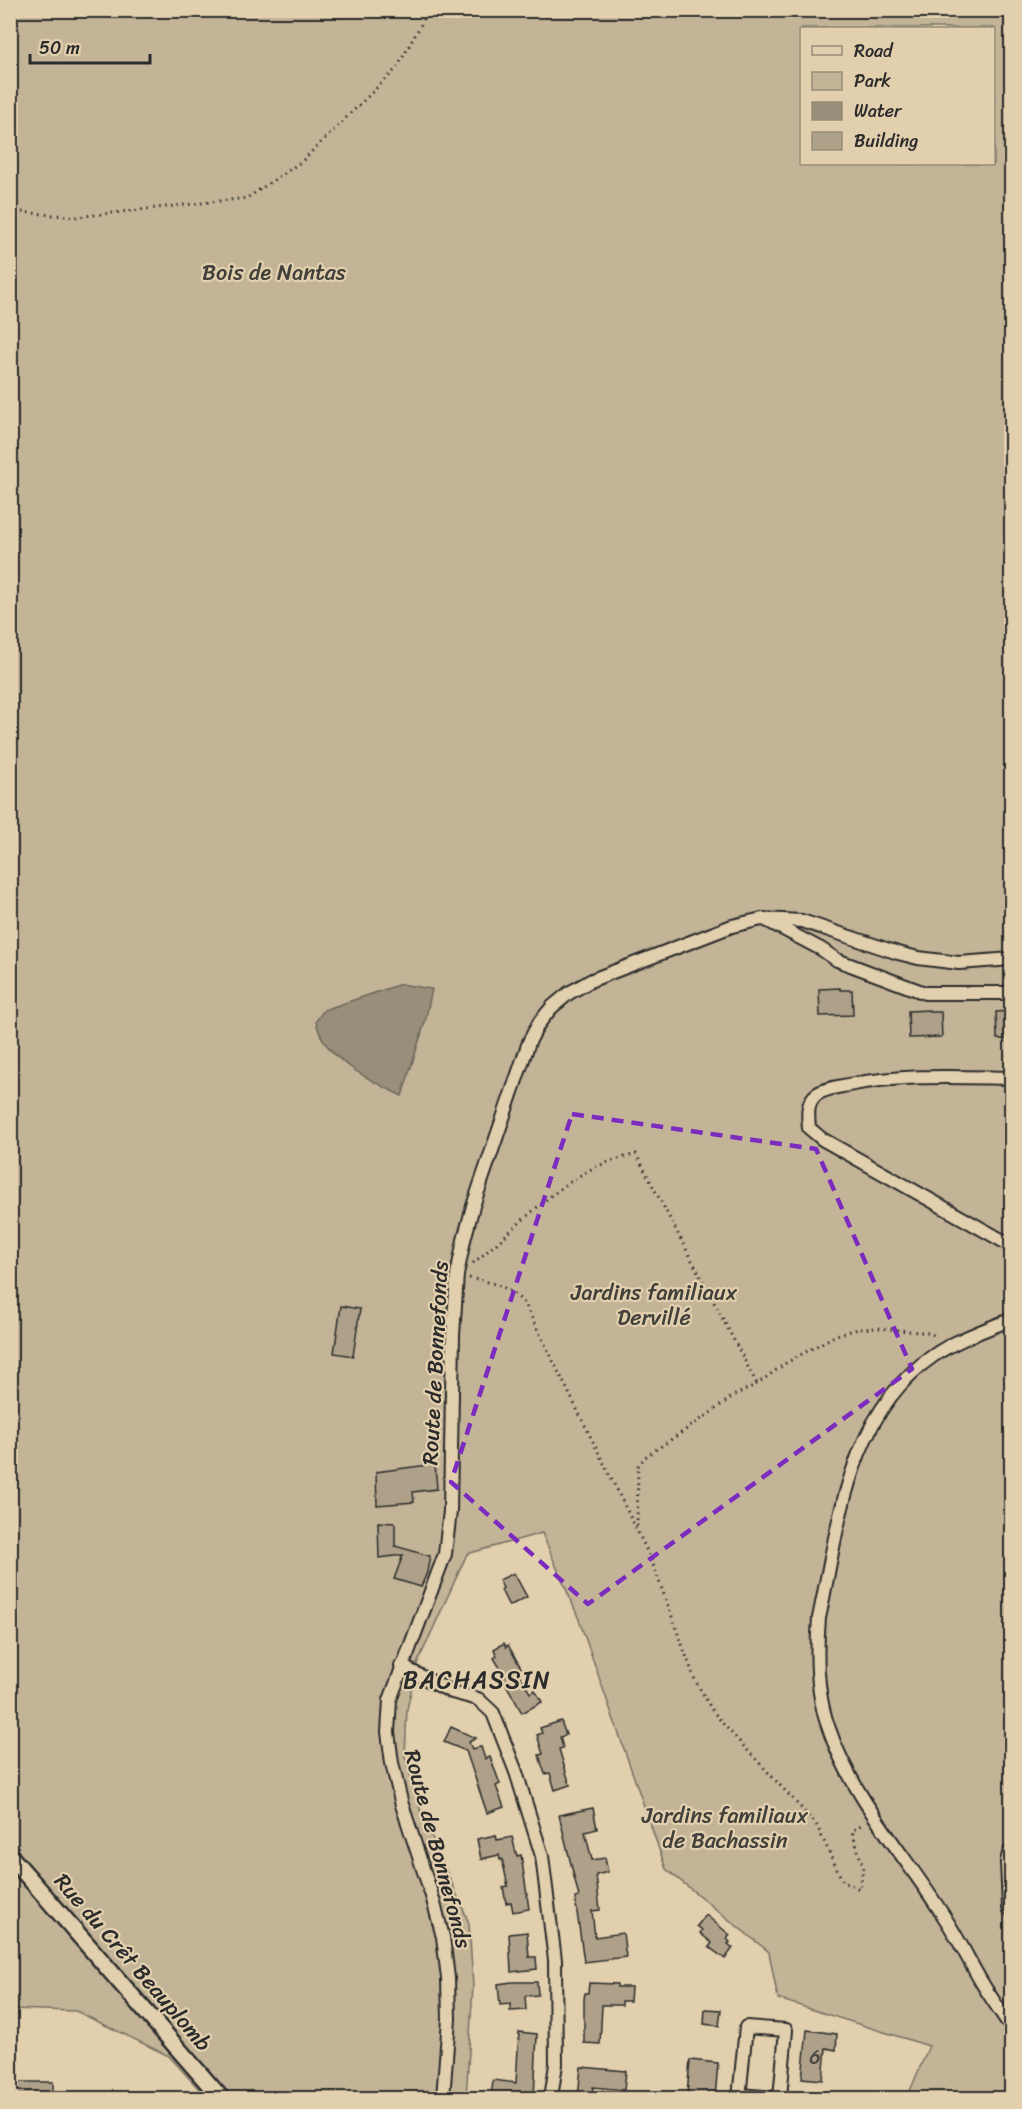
<svg xmlns="http://www.w3.org/2000/svg" width="1022" height="2109" font-family="Sriracha,sans-serif">
  <style>
    .green { fill: #c3b498; stroke: #777062; stroke-width: 1.5; fill-rule: evenodd }
    .water { fill: #988e7a; stroke: #6c665a; stroke-width: 1.5 }
    .building { fill: #afa189; stroke: #2b2b2b; stroke-width: 1.5 }
    .lines { fill: none; stroke-linecap: round; stroke-linejoin: round }
    .minor-casing { stroke: #2b2b2b; stroke-width: 16 }
    .tertiary-casing { stroke: #2b2b2b; stroke-width: 20 }
    .secondary-casing { stroke: #2b2b2b; stroke-width: 22 }
    .path { stroke: #2b2b2b; stroke-width: 3; stroke-dasharray: 1.5 4.5; stroke-linecap: butt }
    .minor { stroke: #e1cfad; stroke-width: 12 }
    .tertiary { stroke: #e1cfad; stroke-width: 15 }
    .secondary { stroke: #e1cfad; stroke-width: 18 }
    .marked { fill: none; stroke: #7b2cbf; stroke-width: 4.5; stroke-dasharray: 12 8; stroke-linejoin: round }
    .labels { text-anchor: middle; dominant-baseline: central; stroke-width: 4.5; stroke-linejoin: round; paint-order: stroke }
    .number-label { font-size: 20px; fill: #4c4842 }
    .park-label { font-size: 22px; fill: #42403b; stroke: #e1cfad }
    .street-label { font-size: 22px; fill: #2b2b2b; stroke: #e1cfad }
    .neighbourhood-label { font-size: 24px; letter-spacing: 1.5px; fill: #2b2b2b; stroke: #e1cfad }
  </style>
  <rect width="100%" height="100%" fill="#e1cfad"/>
  <filter id="ink" filterUnits="userSpaceOnUse"><feTurbulence type="fractalNoise" baseFrequency=".0167" numOctaves="2"/><feDisplacementMap in="SourceGraphic" scale="12" xChannelSelector="R" yChannelSelector="G"/><feConvolveMatrix kernelMatrix="1 2 1 2 8 2 1 2 1" color-interpolation-filters="sRGB"/></filter>
  <g filter="url(#ink)">
    <path class="green" d="M11 11H1011V2098H910L909 2093 929 2046 778 1999 769 1952 666 1869 578 1617 542 1533 467 1554 417 1664 407 1709 405 1757 421 1812 469 1923 473 1986 466 2098H207L169 2056 76 2011 11 2009ZM802 28H994V164H802Z"/>
    <path class="water" d="M401 984 432 989 425 1022 402 1096C370 1080 323 1059 316 1021L324 1010Z"/>
    <g class="building">
      <path d="M840 988V990H852L853 1015 820 1016 819 989Z"/>
      <path d="M929 1010V1012H941L942 1037 909 1038 908 1011Z"/>
      <path d="M1011 1011V1039H997L996 1012Z"/>
      <path d="M341 1306 360 1309 353 1356 334 1353Z"/>
      <path d="M435 1464 437 1489 413 1492 414 1502 377 1505 376 1472Z"/>
      <path d="M378 1522 395 1523V1546L430 1556 427 1572 421 1587 394 1579 403 1555 379 1558Z"/>
      <path d="M514 1573 527 1597 509 1606 501 1590 503 1588 499 1580Z"/>
      <path d="M504 1643 506 1647 508 1645 521 1668 517 1670 530 1693 535 1690 542 1702 522 1713 502 1677 505 1676 494 1658 497 1656 494 1649Z"/>
      <path d="M561 1721 566 1735 560 1737 563 1748 559 1749 570 1785 555 1790 550 1773 545 1774 542 1765 539 1755 543 1754 537 1735 542 1733 540 1728Z"/>
      <path d="M451 1727 476 1738 469 1742 472 1749 481 1747 485 1759 490 1757 500 1784 496 1786 504 1807 487 1813 466 1751 444 1742Z"/>
      <path d="M593 1808 597 1829 585 1832 592 1860 605 1858 608 1872 596 1875 600 1910 592 1911 595 1937 623 1933 626 1957 584 1962 575 1898 579 1897 559 1815Z"/>
      <path d="M496 1835 497 1840 512 1837 517 1856 521 1855 529 1909 513 1912 511 1902 506 1903 503 1887 508 1886 502 1859 500 1860 499 1855 481 1859 477 1839Z"/>
      <path d="M706 1915 730 1935 727 1939 730 1942 728 1944 733 1948 725 1959 709 1947 712 1943 700 1933 702 1930 697 1926Z"/>
      <path d="M527 1932 529 1957H536L537 1969 511 1972 509 1934Z"/>
      <path d="M512 1982H537L538 1995 525 1996 526 2010 510 2011V2004L500 2005 498 1984Z"/>
      <path d="M589 1983 617 1984V1987H631L630 2001H622V2005H602L600 2044 584 2043V1999L585 1993H588Z"/>
      <path d="M705 2009 721 2010 719 2026 704 2024Z"/>
      <path d="M807 2030 837 2034 836 2050 826 2048 823 2080 802 2078Z"/>
      <path d="M519 2032 537 2034 534 2098H491L493 2080 516 2083Z"/>
      <path d="M690 2060 718 2063 715 2098 687 2095Z"/>
      <path d="M581 2067 626 2071 624 2090 593 2087 592 2098H578Z"/>
      <rect x="10" y="2082" width="43" height="15"/>
    </g>
    <g class="lines">
      <g class="minor-casing">
        <g id="minor">
          <path d="M766 920 821 949 837 960 925 993H1012"/>
          <path d="M1012 1078C957 1077 903 1074 848 1085 838 1087 826 1088 817 1094 806 1102 808 1116 809 1128L822 1139 1012 1246"/>
          <path d="M1012 1319C985 1330 956 1340 933 1356 848 1414 839 1525 819 1618 816 1654 816 1692 828 1726 851 1796 902 1851 941 1912 956 1934 968 1959 982 1983 991 1998 1002 2013 1012 2029"/>
          <path d="M401 1666 452 1692 478 1699 493 1713 516 1772 542 1856 555 1960 556 2064 551 2098"/>
          <path d="M739 2095 777 2098"/>
          <path d="M443 2098 449 2019 448 1978 443 1937 432 1896 402 1805 392 1763 388 1732 390 1700 445 1554 450 1511 453 1335 457 1275 464 1240 473 1206 529 1042 539 1023 552 1007 569 993 592 980 732 926 762 919 802 921 898 953 918 958 959 963 1012 959"/>
          <path d="M739 2098 746 2027 786 2030 780 2098"/>
        </g>
      </g>
      <g class="tertiary-casing">
        <path id="tertiary" d="M10 1856 221 2098"/>
      </g>
      <g class="secondary-casing">
        <path id="secondary" d="M1012 1854 1010 1862 1012 1907"/>
      </g>
      <g class="path">
        <path d="M10 211 76 217 247 198 301 162 397 68 429 10"/>
        <path d="M473 1263C510 1234 543 1197 584 1173 601 1163 618 1159 636 1154L757 1384"/>
        <path d="M469 1278C494 1283 507 1285 525 1304L651 1559 695 1680 712 1710 725 1726 816 1824 843 1882 860 1889 863 1867 852 1831 863 1824"/>
        <path d="M637 1526 638 1466 645 1457 709 1414 733 1396 757 1384 786 1363 836 1335 858 1329 878 1328 930 1333 937 1337"/>
      </g>
      <use href="#minor" class="minor"/>
      <use href="#tertiary" class="tertiary"/>
      <use href="#secondary" class="secondary"/>
    </g>
  </g>
  <path class="marked" d="M572 1114 816 1149 912 1369 588 1604 451 1482Z"/>
  <g class="labels">
    <g class="number-label">
      <text x="815" y="2057">6</text>
    </g>
    <g class="park-label">
      <text x="274" y="272">Bois de Nantas</text>
      <text x="654" y="1292">Jardins familiaux<tspan x="654" dy="25">Dervillé</tspan></text>
      <text x="725" y="1815">Jardins familiaux<tspan x="725" dy="25">de Bachassin</tspan></text>
    </g>
    <g class="street-label">
      <text transform="translate(435 1363) rotate(-87)">Route de Bonnefonds</text>
      <text transform="translate(438 1849) rotate(75)">Route de Bonnefonds</text>
      <text transform="translate(133 1962) rotate(49)">Rue du Crêt Beauplomb</text>
    </g>
    <g class="neighbourhood-label">
      <text x="477" y="1680">BACHASSIN</text>
    </g>
  </g>
  <rect width="1022" height="2109" fill="none" stroke="#e1cfad" stroke-width="36"/>
  <rect x="18" y="18" width="986" height="2073" fill="none" stroke="#2b2b2b" stroke-width="2" filter="url(#ink)"/>
  <rect x="800" y="27" width="195" height="138" fill="#e1cfad" stroke="#988d79" stroke-width="1.5"/>
  <rect x="812" y="46" width="30" height="9" fill="#e1cfad" stroke="#988d79" stroke-width="1.5"/>
  <text x="854" y="57" font-size="18" fill="#2b2b2b">Road</text>
  <rect x="812" y="72" width="30" height="18" fill="#c3b498" stroke="#988d79" stroke-width="1.5"/>
  <text x="854" y="87" font-size="18" fill="#2b2b2b">Park</text>
  <rect x="812" y="102" width="30" height="18" fill="#988e7a" stroke="#988d79" stroke-width="1.5"/>
  <text x="854" y="117" font-size="18" fill="#2b2b2b">Water</text>
  <rect x="812" y="132" width="30" height="18" fill="#afa189" stroke="#988d79" stroke-width="1.5"/>
  <text x="854" y="147" font-size="18" fill="#2b2b2b">Building</text>
  <path d="M30 54v9h120v-9" fill="none" stroke="#2b2b2b" stroke-width="3"/>
  <text x="39" y="54" font-size="18" fill="#2b2b2b" stroke="#e1cfad" stroke-width="4.5" paint-order="stroke">50 m</text>
</svg>
